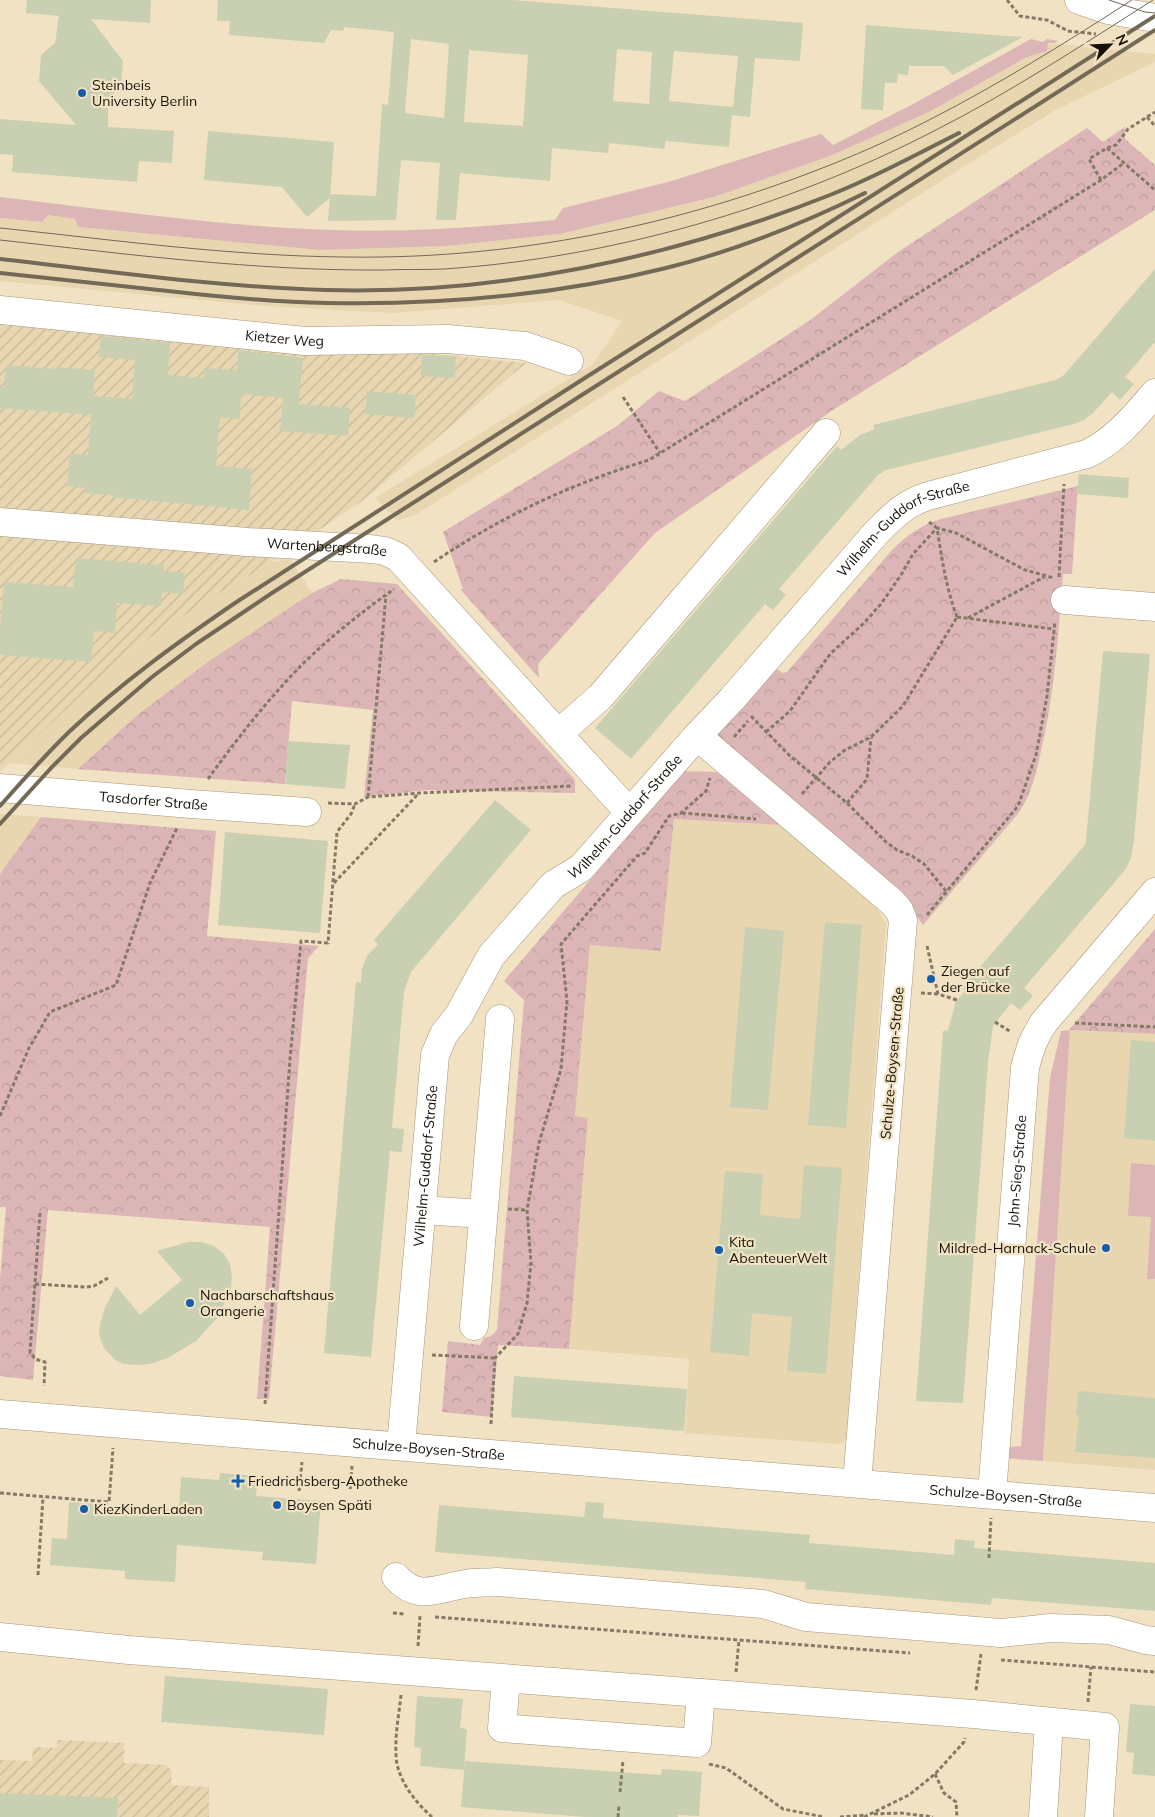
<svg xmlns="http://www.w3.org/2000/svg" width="1155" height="1817" font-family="Mulish,sans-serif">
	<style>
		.built { fill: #e8d6b1 }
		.industrial { fill: url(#industrial-furrows) }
		.grass { fill: #dcb6b6 }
		.park { fill: url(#park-crowns) }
		.building { fill: #c8d0b1; fill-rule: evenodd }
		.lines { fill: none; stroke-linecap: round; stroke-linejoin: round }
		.minor-casing { stroke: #a49679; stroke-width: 29 }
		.major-casing { stroke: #a49679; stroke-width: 29 }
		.path { stroke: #847a65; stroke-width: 3; stroke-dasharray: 4 2.5; stroke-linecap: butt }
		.minor { stroke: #fff; stroke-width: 28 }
		.major { stroke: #fff; stroke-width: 28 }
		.tram { stroke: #726956; stroke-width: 1 }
		.rail { stroke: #726956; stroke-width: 4 }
		.poi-dot { fill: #135dad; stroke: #f1e2c3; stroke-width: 2 }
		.labels { text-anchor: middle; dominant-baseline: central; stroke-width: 4.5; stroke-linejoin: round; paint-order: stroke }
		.poi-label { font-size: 14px; fill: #171207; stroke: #f1e2c3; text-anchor: start }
		.street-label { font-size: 14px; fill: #171207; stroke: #f1e2c3 }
	</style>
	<defs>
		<pattern id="industrial-furrows" width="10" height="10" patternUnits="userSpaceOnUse" patternTransform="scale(1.25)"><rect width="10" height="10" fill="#e8d6b1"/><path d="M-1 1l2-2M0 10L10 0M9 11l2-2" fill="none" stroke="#c6b797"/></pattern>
		<pattern id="park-crowns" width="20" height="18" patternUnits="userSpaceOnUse" patternTransform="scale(1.25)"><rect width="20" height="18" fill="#dcb6b6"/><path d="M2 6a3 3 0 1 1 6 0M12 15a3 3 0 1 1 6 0" fill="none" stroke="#bc9b9b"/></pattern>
	</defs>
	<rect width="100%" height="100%" fill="#f1e2c3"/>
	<path class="built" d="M1048,43L1155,54V62L1056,110L976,159L417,514L398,521L375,498L593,364L622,321L559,300L394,313L264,306L0,281V218L41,222L48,215L75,219L78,227L320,250L447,246L560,234L714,197L830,156L929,112L1025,58L1047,51Z
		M289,558L312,593L209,661L136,716L78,769L10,763L126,653L216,595L270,563Z
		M0,814L41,817L0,874Z
		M674,819L781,825L877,908L886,924L846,1440L839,1444L685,1433L689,1359L569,1349L588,1118L575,1116L590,945L661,950Z
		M1070,1030L1155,1034V1470L1043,1461Z"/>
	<path class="industrial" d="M0,311L526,363L362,501L270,563L216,595L126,653L0,772Z
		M58,1740L124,1743V1763L166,1765L172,1771L171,1785L209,1787V1817H0V1760L32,1761L33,1747L57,1748Z"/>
	<path class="grass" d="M1031,39L1043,42L1047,39L1058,41L1055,43H1048L1047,51L1025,58L929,112L830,156L714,197L560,234L447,246L320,250L78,227L75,219L48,215L42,222L0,218V197C110,210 220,226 331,230C406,233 480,227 555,220L563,208L668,182L821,134L833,145L915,103Z
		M1070,1030L1043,1461L1004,1458L1009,1447L1021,1446L1050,1078L1061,1031Z
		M1131,1163L1155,1165V1279H1147L1151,1217L1128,1216Z"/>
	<path class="park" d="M1125,127V139L1155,165V210L833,410L655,533L538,664L539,678L460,589H463L443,532L617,426L659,391L685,401L809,321L898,252L1087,128L1103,142Z
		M1078,486L1072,574H1063C1058,633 1055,693 1041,751C1036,774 1031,796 1017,815L923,925L915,914L714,741V736L775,668L783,673L787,672L893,549C908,534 922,525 941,519Z
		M341,579L397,584L575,780V793L427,790L364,797L373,710L292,701L285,784L78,769L136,716L209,661L312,593Z
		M683,771L717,772L781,825L674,819L661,951L590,945L575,1116L588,1118L569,1349L498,1345L492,1417L442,1412L448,1341L480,1345L484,1338L491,1336L497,1330L524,1000L504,981Z
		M41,817L216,831L207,936L319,946L308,958L269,1399H257L270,1227L48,1210L33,1380L0,1376V1280L6,1207H0V874Z
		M1155,929V1034L1069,1030Z"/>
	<path class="building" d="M27,0H151L150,23L91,19L123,61L121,86L108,99V127L174,131L172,163L139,161L137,182L12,172L13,155L0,154V119L76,125L39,81L41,55L55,43L59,16L26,13Z
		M218,0H512L803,23L800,61L755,58L750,117L732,115L729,147L666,141L664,149L609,143L608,153L552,148L550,181L460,173L456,220H436L440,163L401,160L396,220L328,221L330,194L376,196L382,104L388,105L394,32L344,27L343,31L331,30L324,43L229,35L230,21H217ZM411,39L449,44L444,118L405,113ZM617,49L652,52L649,104L613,101ZM469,50L528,55L523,126L464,122ZM674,51L738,56L733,107L669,101Z
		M866,25L916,29L1023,37L953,75L944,66H909L908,75L898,74L897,83H885L883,110L861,109Z
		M208,131L334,142L330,198L307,217L282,187L204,180Z
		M1155,269V342L1125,377L1134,384L1120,400L1112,392L1093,413L1084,420L1074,424L886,470L878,475L779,589L786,595L773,610L765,604L631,759L595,728L837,446L841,450L860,435L875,429L873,425L1055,380L1061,377L1065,374Z
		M101,336L170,343L168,375L203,378L204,368L237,370L238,350L303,358L299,404L350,408L348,436L280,431L283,398L241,394L240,419L220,417L216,466L252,469L249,510L112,497L113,495L85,493V488L67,486L70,453L88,455L91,415L0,408V387H4L6,365L57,369V367L95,370L93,396L132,399L135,360L99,357Z
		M422,355L456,356L455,378L421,376Z
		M367,391L416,395L414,418L365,414Z
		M1079,474L1129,478L1128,498L1077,494Z
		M76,558L164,565V571L185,573L183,594L162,592L161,606L117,603L115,633L94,631L91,662L0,655V629L4,582L73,587Z
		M1103,651L1150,654L1134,840L1131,858L1125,870L1024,988L1033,996L1020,1010L1011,1003L993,1026L988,1062L963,1403L916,1401L943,1031L948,1030L956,1001L965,991L962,988L1084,846L1086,841Z
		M288,741L350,745L345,789L285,784Z
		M495,800L531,830L411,972L404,991L392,1128L404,1129L402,1152L390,1151L371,1357L324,1353L356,982L361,983L362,968L367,956L378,944L374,940Z
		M225,832L328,841L320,933L218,925Z
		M825,922L862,925L846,1128L808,1125Z
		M745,927L784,931L768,1110L730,1107Z
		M1131,1040L1155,1042V1141L1124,1138Z
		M804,1165L842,1168L826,1374L787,1371L792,1317L752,1313L749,1356L710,1352L725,1171L763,1174L760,1215L800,1219Z
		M188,1242H201L214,1246L224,1254L230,1264L232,1277L231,1289L218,1317L196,1341L168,1358L150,1364L137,1365L124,1364L115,1360L104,1348L100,1338L99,1330L104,1310L116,1286L140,1315L182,1280L157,1251Z
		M514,1376L687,1389L684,1431L511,1417Z
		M1078,1391L1155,1398V1458L1075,1452L1079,1415H1076Z
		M220,1473L258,1476L256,1496L321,1501L316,1564L262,1560L263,1552L177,1545L175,1582L125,1579V1571L50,1565L52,1538L67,1539L69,1502L179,1510L181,1477L219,1480Z
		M586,1502L604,1503L603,1518L810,1535L809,1543L954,1555L955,1539L975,1541L974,1548L1155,1563V1611L992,1598L991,1605L805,1589L806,1582L435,1552L439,1505L584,1517Z
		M165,1676L328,1689L324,1735L161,1722Z
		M417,1696L463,1699L460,1728L467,1729L464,1770L420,1766L421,1748L414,1747Z
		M1130,1704L1155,1706V1776L1132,1774L1134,1753L1126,1752Z
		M465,1761L661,1775L662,1769L702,1772L699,1816L678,1815V1817H585L461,1807Z
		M0,1793L118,1798L117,1817H0Z"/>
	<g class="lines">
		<g class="minor-casing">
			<g id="minor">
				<path id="s1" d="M0,310L305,341L447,339L525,346L569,361"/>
				<path id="s2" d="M0,522L247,542L371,549L385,551L398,557L629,812"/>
				<path d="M1065,600L1155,607"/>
				<path d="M558,734L601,696L826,433"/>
				<path d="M697,736L892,902L899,910L903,920L857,1483"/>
				<path id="s3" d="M0,788L191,804L307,812"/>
				<path d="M422,1210L483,1214"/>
				<path d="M474,1326L500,1019"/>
				<path id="s4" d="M0,1414L1155,1508"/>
				<path id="s5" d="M401,1446L435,1055L444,1034L459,1015L491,956L553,885L581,868L697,736L732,699L876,533C894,515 904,504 928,496L1087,454C1116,440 1134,417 1155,393"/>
				<path id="s6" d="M992,1494L1025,1068C1029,1050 1034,1036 1045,1021L1155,892"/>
				<path d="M396,1577C418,1602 438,1588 465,1584C476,1582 487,1583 497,1582L763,1604L806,1617L1001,1633L1051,1628L1109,1630L1146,1640L1155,1641"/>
				<path d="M0,1637L129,1650L701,1693L697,1743L502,1728L506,1679"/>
				<path d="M701,1693L973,1714L1105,1727L1099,1817"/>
				<path d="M1043,1817L1049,1722"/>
			</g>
		</g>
		<g class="major-casing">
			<path id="major" d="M1079,0L1108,10L1155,18"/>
		</g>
		<path class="path" d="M1007,0L1020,16L1047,20L1068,31L1096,34
			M1147,117L1155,126
			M1107,148L1155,190
			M1101,180L1089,159L1107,148L1116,145L1128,129L1155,112
			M623,397L660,453
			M929,522L937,528C942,559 946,588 957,617
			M434,562C502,516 571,484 649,460L1101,180L1124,163
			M1059,577L1064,484
			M957,617L1054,629
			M968,618L1044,577
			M751,716L789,755L847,803L886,842L897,850L912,856L924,864L946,891
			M766,732L790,711L830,654L864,623L881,604L901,575L913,554L937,528L956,533L1025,570L1054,578
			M734,737L748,721
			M208,779C234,743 261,708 292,675C321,644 359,614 394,589
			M802,794L830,762L845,750L871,737L903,706L957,617
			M368,797L386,595
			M328,803L355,804L368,797L420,793L572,786
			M847,803L867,779L871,738
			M682,813L756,819
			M334,883L419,793
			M927,915L1018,806L1036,755L1047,696L1055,621
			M927,946L938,994L957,1000
			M921,993L938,994
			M995,1022L1011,1032
			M1075,1023L1155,1027
			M0,1116L29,1048L50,1012L116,985L150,883L177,828
			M508,1209L527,1210
			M40,1213L30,1352L35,1359L45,1362L44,1386
			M35,1284L86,1287L94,1286L108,1278
			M432,1355L495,1358
			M265,1404L290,1059L301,941L328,943L337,832L351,814L355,804
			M491,1424L495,1358L518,1334L527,1303L531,1263L527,1210L539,1143L561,1069L567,1001L561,944L637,856L645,853L669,816L681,813L706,791L710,778
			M350,1489L352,1466
			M299,1491L302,1462
			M0,1493L109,1502L113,1448
			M989,1558L991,1518
			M38,1575L43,1497
			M393,1613L404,1614
			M435,1617L910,1653
			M418,1646L420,1616
			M1001,1660L1155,1672
			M736,1672L739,1640
			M976,1690L981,1654
			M401,1695C399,1714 395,1734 396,1754C396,1778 415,1802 432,1817
			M1088,1702L1091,1667
			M709,1764L726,1768L783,1809L824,1817
			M935,1774L944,1793L956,1802L957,1817
			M620,1792L623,1760
			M874,1814L901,1813L933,1817
			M618,1817L619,1805
			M840,1817L867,1815
			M864,1817L909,1795L935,1774L964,1742L965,1738"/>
		<use href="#minor" class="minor"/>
		<use href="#major" class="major"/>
		<path class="tram" d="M1109,0L1145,12L1155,13
			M0,228C115,240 230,256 345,257C526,260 707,220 873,147C964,106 1048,54 1132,0
			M0,240C127,254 254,271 383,270C403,269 423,270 444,269C610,258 785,208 934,131C1009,93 1081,46 1153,0"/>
		<path class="rail" d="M0,259C108,271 217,287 326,290C497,295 671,258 830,195C874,178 917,154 959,133
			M0,273C56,279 112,285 168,291C221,297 274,302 327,303C439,305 558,295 666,268C735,251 802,224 865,193
			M0,806C23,780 45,755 70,731C121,683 178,642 235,603L577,383L1155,16
			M0,824L51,768L81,738L152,677L196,644L272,593L585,393L1155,30"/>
	</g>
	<g class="poi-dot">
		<circle cx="82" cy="93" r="5"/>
		<circle cx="931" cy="979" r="5"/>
		<circle cx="1106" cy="1248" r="5"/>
		<circle cx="719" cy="1250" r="5"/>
		<circle cx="190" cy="1303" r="5"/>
		<path d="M235.5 1473.5h5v5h5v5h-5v5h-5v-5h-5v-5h5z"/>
		<circle cx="277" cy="1505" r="5"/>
		<circle cx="84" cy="1509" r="5"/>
	</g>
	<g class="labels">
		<g class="poi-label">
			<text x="92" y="85">Steinbeis<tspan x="92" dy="16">University Berlin</tspan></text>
			<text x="941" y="971">Ziegen auf<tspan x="941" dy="16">der Brücke</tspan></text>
			<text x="729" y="1242">Kita<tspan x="729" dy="16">AbenteuerWelt</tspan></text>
			<text x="1096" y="1248" text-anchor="end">Mildred-Harnack-Schule</text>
			<text x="200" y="1295">Nachbarschaftshaus<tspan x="200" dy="16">Orangerie</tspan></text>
			<text x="248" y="1481">Friedrichsberg-Apotheke</text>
			<text x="287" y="1505">Boysen Späti</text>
			<text x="94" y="1509">KiezKinderLaden</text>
		</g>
		<g class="street-label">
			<text stroke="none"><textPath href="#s1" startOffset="286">Kietzer Weg</textPath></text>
			<text stroke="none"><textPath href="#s5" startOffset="1106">Wilhelm-Guddorf-Straße</textPath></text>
			<text stroke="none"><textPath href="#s2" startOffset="328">Wartenbergstraße</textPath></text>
			<text stroke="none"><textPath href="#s3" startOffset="154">Tasdorfer Straße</textPath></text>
			<text stroke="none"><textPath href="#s5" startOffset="701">Wilhelm-Guddorf-Straße</textPath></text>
			<text transform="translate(892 1063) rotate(-85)">Schulze-Boysen-Straße</text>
			<text stroke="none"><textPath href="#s5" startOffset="281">Wilhelm-Guddorf-Straße</textPath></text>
			<text stroke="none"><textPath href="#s6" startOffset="324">John-Sieg-Straße</textPath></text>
			<text stroke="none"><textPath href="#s4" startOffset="430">Schulze-Boysen-Straße</textPath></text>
			<text stroke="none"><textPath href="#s4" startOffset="1009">Schulze-Boysen-Straße</textPath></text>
		</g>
	</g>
	<g transform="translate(1110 45) rotate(66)" stroke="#f1e2c3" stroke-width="4" paint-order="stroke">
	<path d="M0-4L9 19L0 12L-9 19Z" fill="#171207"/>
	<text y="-8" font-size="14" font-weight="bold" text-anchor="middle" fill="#171207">N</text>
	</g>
</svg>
